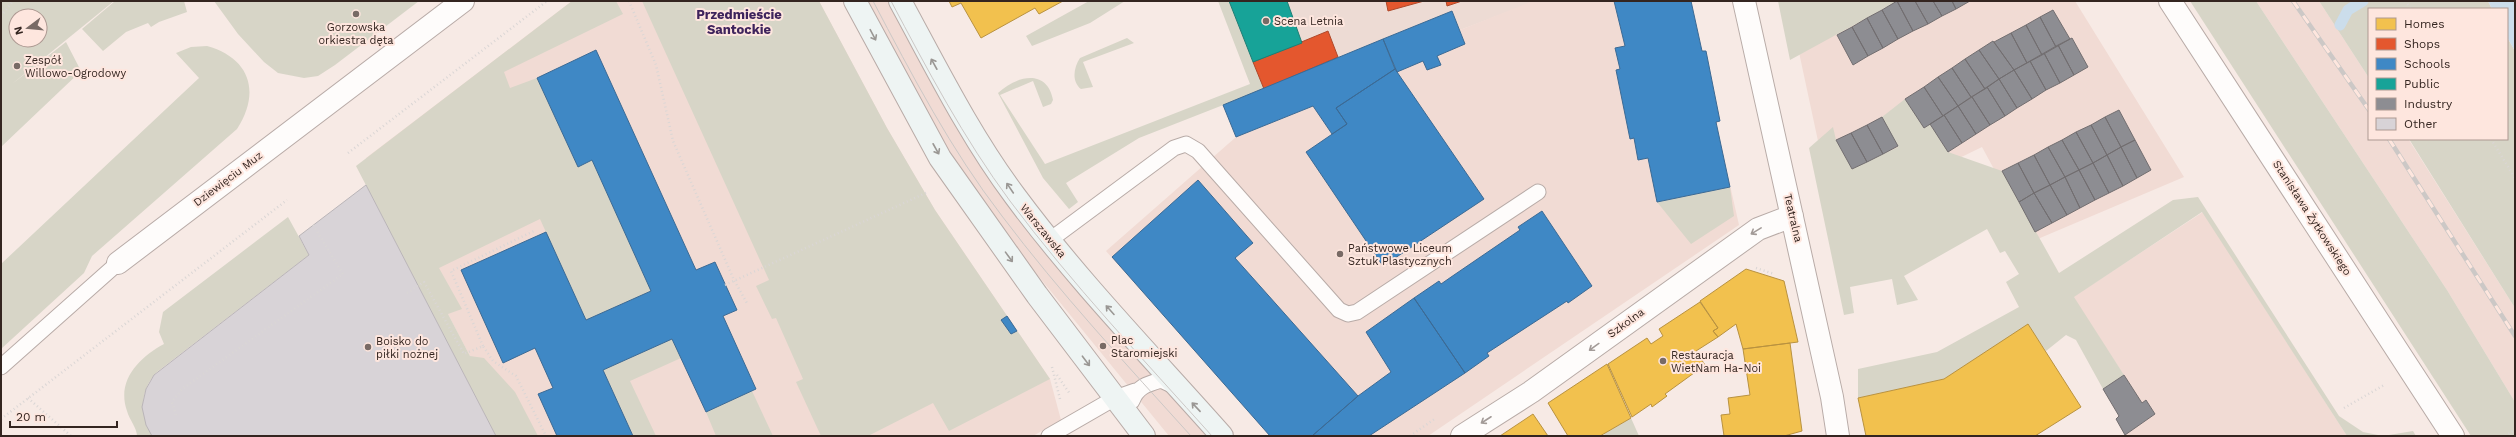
<svg xmlns="http://www.w3.org/2000/svg" width="2516" height="437" font-family="'Work Sans',sans-serif">
	<style>
		.commercial { fill: #eddbd4 }
		.built { fill: #f1dbd4 }
		.green { fill: #d7d5c7; fill-rule: evenodd }
		.water { fill: #cbddeb }
		.homes { fill: #f2c14e; stroke: #b99240 }
		.shops { fill: #e4572e; stroke: #af482a }
		.schools { fill: #3f88c5; stroke: #3c6a94 }
		.public { fill: #17a398; stroke: #207d74 }
		.industry { fill: #8d8d92; stroke: #726e70 }
		.lines { fill: none; stroke-linecap: round; stroke-linejoin: round }
		.stream { stroke: #cbddeb; stroke-width: 11 }
		.building { fill: #d8d3d7; stroke: #bab5b8 }
		.service-casing { stroke: #b8aba7; stroke-width: 17 }
		.minor-casing { stroke: #b8aba7; stroke-width: 24 }
		.tertiary-casing { stroke: #b8aba7; stroke-width: 24 }
		.secondary-casing { stroke: #b8aba7; stroke-width: 24 }
		.path { stroke: #dad6d5; stroke-width: 2.5; stroke-dasharray: 1 3; stroke-linecap: butt }
		.service { stroke: #fefcfb; stroke-width: 15 }
		.minor { stroke: #fefcfb; stroke-width: 22 }
		.tertiary { stroke: #fefcfb; stroke-width: 22 }
		.secondary { stroke: #eef4f3; stroke-width: 22 }
		.tram { stroke: #ccc8c6; stroke-width: 1 }
		.rail-casing { stroke: #ccc8c6; stroke-width: 4.5 }
		.rail { stroke: #fee6de; stroke-width: 3; stroke-dasharray: 9; stroke-linecap: butt }
		.oneway { stroke: #9a9794 }
		.oneway2 { stroke: #a39b98 }
		.poi-dot { fill: #786a65; stroke: #fee6de; stroke-width: 1.5 }
		.labels { text-anchor: middle; dominant-baseline: central; stroke-width: 4; stroke-linejoin: round; paint-order: stroke }
		.poi-label { font-size: 11px; fill: #342520; stroke: #fee6de; text-anchor: start }
		.street-label { font-size: 11px; fill: #342520; stroke: #fee6de }
		.quarter-label { font-size: 13px; font-weight: bold; fill: #3e235c; stroke: #fee6de }
	</style>
	<rect width="100%" height="100%" fill="#f7eae5"/>
	<path class="commercial" d="M1229,1H1536L1460,30L1452,11L1338,57L1328,31L1302,43Z"/>
	<path class="built" d="M572,1H819L887,128L935,210L1050,379L1061,420L1033,436H512L366,158Z
		M865,1H898L961,115L1220,436H1169L1022,256L986,206L936,131Z
		M1533,1H1691L1701,51H1706L1720,121L1716,123L1739,225L1428,436H1270L1106,251L1236,137L1313,106L1332,134L1347,124L1336,108L1395,69L1397,71L1423,61L1427,70L1441,65L1437,56L1465,44L1460,30Z
		M1788,1H2075L2184,177L2033,241L1982,147L1863,205L1833,211Z
		M2256,1H2319L2369,78V139L2409,140L2515,308V402L2447,290Z
		M2203,212L2347,436H2123L2155,414L2146,401L2142,403L2073,297Z"/>
	<path class="green" d="M1,1H114L12,84L66,42L81,71L1,147ZM16,16H40V40H16Z
		M115,1H184L187,12L159,22L151,27L148,23L126,32L103,51L82,29Z
		M214,1H419L335,65L318,76L304,78L278,73L264,62L238,34Z
		M572,1H616L623,14L504,72L510,88L537,78L578,167L592,160L651,291L586,320L540,219L439,268L462,309L448,314L470,356L484,358L515,392L538,436H496L356,166Z
		M642,1H819L887,128L935,210L1050,379L949,431L933,403L868,436H821L796,382L803,379L776,318L772,319L756,286L769,280Z
		M1089,1H1125L1090,23L1032,46L1026,36Z
		M1218,1H1229L1264,89L1139,138L1066,183L1078,202L1069,209L1043,178L998,93C1016,76 1047,68 1053,100L1051,104L1043,107L1033,81L1000,95L1045,164L1250,84Z
		M1778,1H1898L1790,60Z
		M2190,1H2256L2447,290L2515,402V436H2471Z
		M2319,1H2488L2492,9H2369V78Z
		M2507,37L2515,51V308L2409,139H2507Z
		M1127,38L1134,43L1083,62L1093,87L1081,89C1071,81 1074,67 1080,58Z
		M207,46C250,58 261,92 237,129L92,256L84,273L1,349V264L199,78L176,53L191,47Z
		M1905,99L1924,128L1930,124L1948,152L2002,171L2059,273L2173,200L2198,197L2339,416L2363,432L2383,436L2413,431L2416,436H2347L2202,212L2074,297L2124,375L2103,389L2076,340L2066,335L2046,351L2028,325L1944,379L1858,398V369L1937,352L2019,307L2006,282L2019,274L2005,251L2000,253L1987,229L1904,276L1918,300L1897,305L1892,279L1850,287L1854,313L1844,315L1809,148L1833,127L1836,140L1852,169L1898,147L1882,117Z
		M1730,187L1734,216L1691,244L1657,202Z
		M288,217L309,255L157,372C139,391 140,414 152,436H137C137,428 129,419 127,411C116,380 140,357 164,344L159,332L163,312Z
		M672,339L681,358L630,381L656,436H633L603,370Z
		M752,391L773,436H716L706,412Z
		M1631,418L1639,436H1605L1604,434Z"/>
	<path class="water" d="M2488,1H2515V51L2507,37V9H2492Z"/>
	<path class="homes" d="M949,1H1063L1039,14L1035,8L981,38L961,3L952,7Z
		M1746,269L1784,281L1798,342L1743,349L1736,324L1718,337L1713,331L1718,328L1700,301Z
		M1700,302L1718,328L1713,331L1718,337L1696,351L1705,365L1665,394L1667,396L1652,407L1651,404L1632,417L1608,364L1647,338L1651,344L1663,336L1659,329Z
		M2028,324L2081,407L2035,436H1866L1858,398L1944,379Z
		M1790,343L1802,431L1784,436H1724L1721,415L1730,414L1728,398L1750,395L1743,349Z
		M1607,364L1631,418L1600,436H1568L1548,403Z
		M1533,414L1548,436H1500Z"/>
	<path class="shops" d="M1386,1H1424L1388,11Z
		M1446,1H1462L1447,6Z
		M1328,31L1338,57L1264,89L1253,62Z"/>
	<path class="schools" d="M1614,1H1691L1702,51H1706L1720,121L1716,122L1730,187L1657,202L1648,158L1638,160L1634,138L1630,139L1616,70L1620,69L1615,48L1625,46Z
		M1452,11L1465,44L1437,56L1441,65L1427,70L1423,61L1397,72L1383,39Z
		M1383,39L1395,69L1336,108L1347,124L1332,134L1313,106L1236,137L1223,105Z
		M596,50L696,270L715,262L737,310L723,316L756,389L706,412L672,339L603,370L633,436H557L538,394L553,388L535,348L503,363L461,270L546,232L586,320L651,291L592,160L578,167L537,78Z
		M1395,69L1484,199L1383,266L1306,152L1347,124L1336,108Z
		M1198,180L1253,243L1235,258L1358,396L1312,436H1270L1112,257Z
		M1542,211L1592,286L1568,303L1567,301L1487,353L1489,356L1465,373L1414,298L1439,281L1441,284L1454,275L1520,230L1518,227Z
		M1414,298L1465,373L1369,436H1312L1358,396L1391,372L1366,332Z
		M1007,316L1017,331L1011,334L1001,320Z"/>
	<path class="public" d="M1229,1H1287L1302,43L1253,62Z"/>
	<path class="industry" d="M1897,1H1915L1928,24L1913,31Z
		M1897,1L1913,31L1898,39L1882,10Z
		M1915,1H1933L1942,16L1928,24Z
		M1933,1H1952L1956,9L1942,16Z
		M1952,1H1970L1956,9Z
		M1882,10L1898,39L1883,48L1867,18Z
		M2053,10L2070,39L2056,47L2040,17Z
		M2040,17L2056,47L2042,55L2026,25Z
		M1867,18L1883,48L1868,56L1852,27Z
		M2026,25L2042,55L2027,63L2011,33Z
		M1852,27L1868,56L1853,65L1837,35Z
		M2011,33L2027,63L2014,70L1994,42Z
		M2072,38L2088,67L2074,75L2058,45Z
		M1993,41L2014,70L1999,79L1979,50Z
		M2058,45L2074,75L2060,83L2044,53Z
		M1979,50L1999,79L1985,89L1965,59Z
		M2044,53L2060,83L2046,90L2030,61Z
		M1965,59L1985,89L1971,97L1952,68Z
		M2030,61L2046,90L2032,99L2014,70Z
		M1952,68L1971,97L1958,106L1938,77Z
		M2014,70L2032,99L2017,108L1999,79Z
		M1938,77L1958,106L1943,116L1924,87Z
		M1999,79L2017,108L2005,116L1987,87Z
		M1924,87L1943,116L1924,128L1905,99Z
		M1987,87L2005,116L1990,125L1972,97Z
		M1972,97L1990,125L1976,134L1958,106Z
		M1958,106L1976,134L1962,143L1944,115Z
		M2119,110L2135,140L2121,147L2105,117Z
		M1944,115L1962,143L1948,152L1930,124Z
		M1882,117L1898,146L1883,154L1867,125Z
		M2105,117L2121,147L2107,155L2091,125Z
		M1867,125L1883,154L1867,162L1851,133Z
		M2091,125L2107,155L2093,163L2076,132Z
		M2076,132L2093,163L2079,170L2062,140Z
		M1851,133L1867,162L1852,169L1836,140Z
		M2062,140L2079,170L2065,177L2048,147Z
		M2135,140L2151,170L2137,178L2121,147Z
		M2048,147L2065,177L2050,185L2034,155Z
		M2121,147L2137,178L2123,186L2107,155Z
		M2034,155L2050,185L2034,193L2018,163Z
		M2107,155L2123,186L2109,193L2093,163Z
		M2018,163L2034,193L2019,202L2002,171Z
		M2093,163L2109,193L2095,200L2079,170Z
		M2079,170L2095,200L2080,208L2065,177Z
		M2065,177L2080,208L2067,215L2050,185Z
		M2050,185L2067,215L2052,223L2034,193Z
		M2034,193L2052,223L2035,232L2019,202Z
		M2124,375L2142,403L2146,400L2155,414L2125,435L2116,419L2119,416L2103,389Z"/>
	<g class="lines">
		<path class="stream" d="M2340,25L2348,10L2363,1"/>
	</g>
	<path class="building" d="M366,185L496,436H152L146,425L142,407L146,389L154,375L309,255L299,236Z"/>
	<g class="lines">
		<g class="service-casing">
			<path id="service" d="M1050,240L1174,148L1186,144L1198,151L1339,310L1348,314L1357,312L1538,192
				M1,367L118,263
				M1132,401C1137,387 1147,384 1161,380L1176,387
				M1049,436L1115,398L1135,391"/>
		</g>
		<g class="minor-casing">
			<path id="minor" d="M1744,1L1832,397L1838,436
				M118,263L463,1
				M1462,436L1531,392L1758,229L1792,216"/>
		</g>
		<g class="tertiary-casing">
			<path id="tertiary" d="M2170,1L2453,436"/>
		</g>
		<g class="secondary-casing">
			<path id="secondary" d="M855,1L940,158L1037,295L1144,436
				M900,1C936,67 970,136 1015,196C1078,281 1152,357 1222,436"/>
		</g>
		<path class="path" d="M629,1L656,65L673,141L734,280L748,305
			M2405,1L2411,9
			M1,16L13,1
			M2491,139L2515,178
			M348,153L547,1
			M1756,268L1774,274
			M725,285L928,192
			M407,293L424,282L464,354L483,346L493,361L516,376L546,436
			M483,346L451,271L536,230
			M1052,367L1060,399
			M1057,375L1070,394
			M28,398L71,436
			M2344,408L2384,385
			M176,415L172,402L182,389L343,274L313,225
			M1,419L287,200
			M1410,436L1436,418
			M2505,436L2515,430"/>
		<use href="#service" class="service"/>
		<use href="#minor" class="minor"/>
		<use href="#tertiary" class="tertiary"/>
		<use href="#secondary" class="secondary"/>
		<path class="tram" d="M873,1C912,75 951,150 1002,216C1060,293 1126,364 1191,436
			M891,1C927,69 964,139 1010,201C1072,284 1143,359 1212,436"/>
		<g class="rail-casing">
			<path id="rail" d="M2293,1L2369,110
				M2389,139L2515,336"/>
		</g>
		<use href="#rail" class="rail"/>
	</g>
	<defs><path id="oneway-shaft" d="M-6 0H5M1.5-3L5.5 0L1.5 3" fill="none" stroke-width="1.6" stroke-linecap="round" stroke-linejoin="round"/></defs>
	<g class="oneway">
		<use href="#oneway-shaft" transform="translate(873 35) rotate(62)"/>
		<use href="#oneway-shaft" transform="translate(934 64) rotate(-119)"/>
		<use href="#oneway-shaft" transform="translate(936 149) rotate(61)"/>
		<use href="#oneway-shaft" transform="translate(1010 188) rotate(-124)"/>
		<use href="#oneway-shaft" transform="translate(1009 257) rotate(54)"/>
		<use href="#oneway-shaft" transform="translate(1110 310) rotate(-132)"/>
		<use href="#oneway-shaft" transform="translate(1086 361) rotate(53)"/>
		<use href="#oneway-shaft" transform="translate(1196 407) rotate(-133)"/>
	</g>
	<g class="oneway2">
		<use href="#oneway-shaft" transform="translate(1756 231) rotate(149)"/>
		<use href="#oneway-shaft" transform="translate(1594 347) rotate(144)"/>
		<use href="#oneway-shaft" transform="translate(1486 420) rotate(147)"/>
	</g>
	<g class="poi-dot">
		<circle cx="356" cy="14" r="4"/>
		<circle cx="1266" cy="21" r="4"/>
		<circle cx="17" cy="66" r="4"/>
		<circle cx="1340" cy="254" r="4"/>
		<circle cx="1103" cy="346" r="4"/>
		<circle cx="368" cy="347" r="4"/>
		<circle cx="1663" cy="361" r="4"/>
	</g>
	<g class="labels">
		<g class="poi-label">
			<text x="1274" y="21">Scena Letnia</text>
			<text x="356" y="27" text-anchor="middle">Gorzowska<tspan x="356" dy="13">orkiestra dęta</tspan></text>
			<text x="25" y="60">Zespół<tspan x="25" dy="13">Willowo-Ogrodowy</tspan></text>
			<text x="1348" y="248">Państwowe Liceum<tspan x="1348" dy="13">Sztuk Plastycznych</tspan></text>
			<text x="1111" y="340">Plac<tspan x="1111" dy="13">Staromiejski</tspan></text>
			<text x="376" y="341">Boisko do<tspan x="376" dy="13">piłki nożnej</tspan></text>
			<text x="1671" y="355">Restauracja<tspan x="1671" dy="13">WietNam Ha-Noi</tspan></text>
		</g>
		<g class="street-label">
			<text transform="translate(228 179) rotate(-37)">Dziewięciu Muz</text>
			<text transform="translate(1793 218) rotate(77)">Teatralna</text>
			<text transform="translate(2312 218) rotate(57)">Stanisława Żytkowskiego</text>
			<text transform="translate(1043 231) rotate(51)">Warszawska</text>
			<text transform="translate(1626 323) rotate(-36)">Szkolna</text>
		</g>
		<g class="quarter-label">
			<text x="739" y="14">Przedmieście<tspan x="739" dy="15">Santockie</tspan></text>
		</g>
	</g>
	<rect width="2516" height="437" fill="none" stroke="#342520" stroke-width="4"/>
	<rect x="2368" y="8" width="140" height="132" fill="#fee6de" stroke="#ad9992"/>
	<rect x="2376" y="18" width="20" height="12" fill="#f2c14e" stroke="#ad9992"/>
	<text x="2404" y="28" font-size="12" fill="#342520">Homes</text>
	<rect x="2376" y="38" width="20" height="12" fill="#e4572e" stroke="#ad9992"/>
	<text x="2404" y="48" font-size="12" fill="#342520">Shops</text>
	<rect x="2376" y="58" width="20" height="12" fill="#3f88c5" stroke="#ad9992"/>
	<text x="2404" y="68" font-size="12" fill="#342520">Schools</text>
	<rect x="2376" y="78" width="20" height="12" fill="#17a398" stroke="#ad9992"/>
	<text x="2404" y="88" font-size="12" fill="#342520">Public</text>
	<rect x="2376" y="98" width="20" height="12" fill="#8d8d92" stroke="#ad9992"/>
	<text x="2404" y="108" font-size="12" fill="#342520">Industry</text>
	<rect x="2376" y="118" width="20" height="12" fill="#d8d3d7" stroke="#ad9992"/>
	<text x="2404" y="128" font-size="12" fill="#342520">Other</text>
	<g transform="translate(28 28) rotate(254)"><circle r="19" fill="#fee6de" stroke="#ad9992"/>
	<path d="M0-3L7 15L0 10L-7 15Z" fill="#786a65"/>
	<text y="-6" font-size="11" font-weight="bold" text-anchor="middle" fill="#342520">N</text>
	</g>
	<path d="M10 421v6h107v-6" fill="none" stroke="#342520" stroke-width="2"/>
	<text x="16" y="421" font-size="12" fill="#342520" stroke="#fee6de" stroke-width="3" paint-order="stroke">20 m</text>
</svg>
